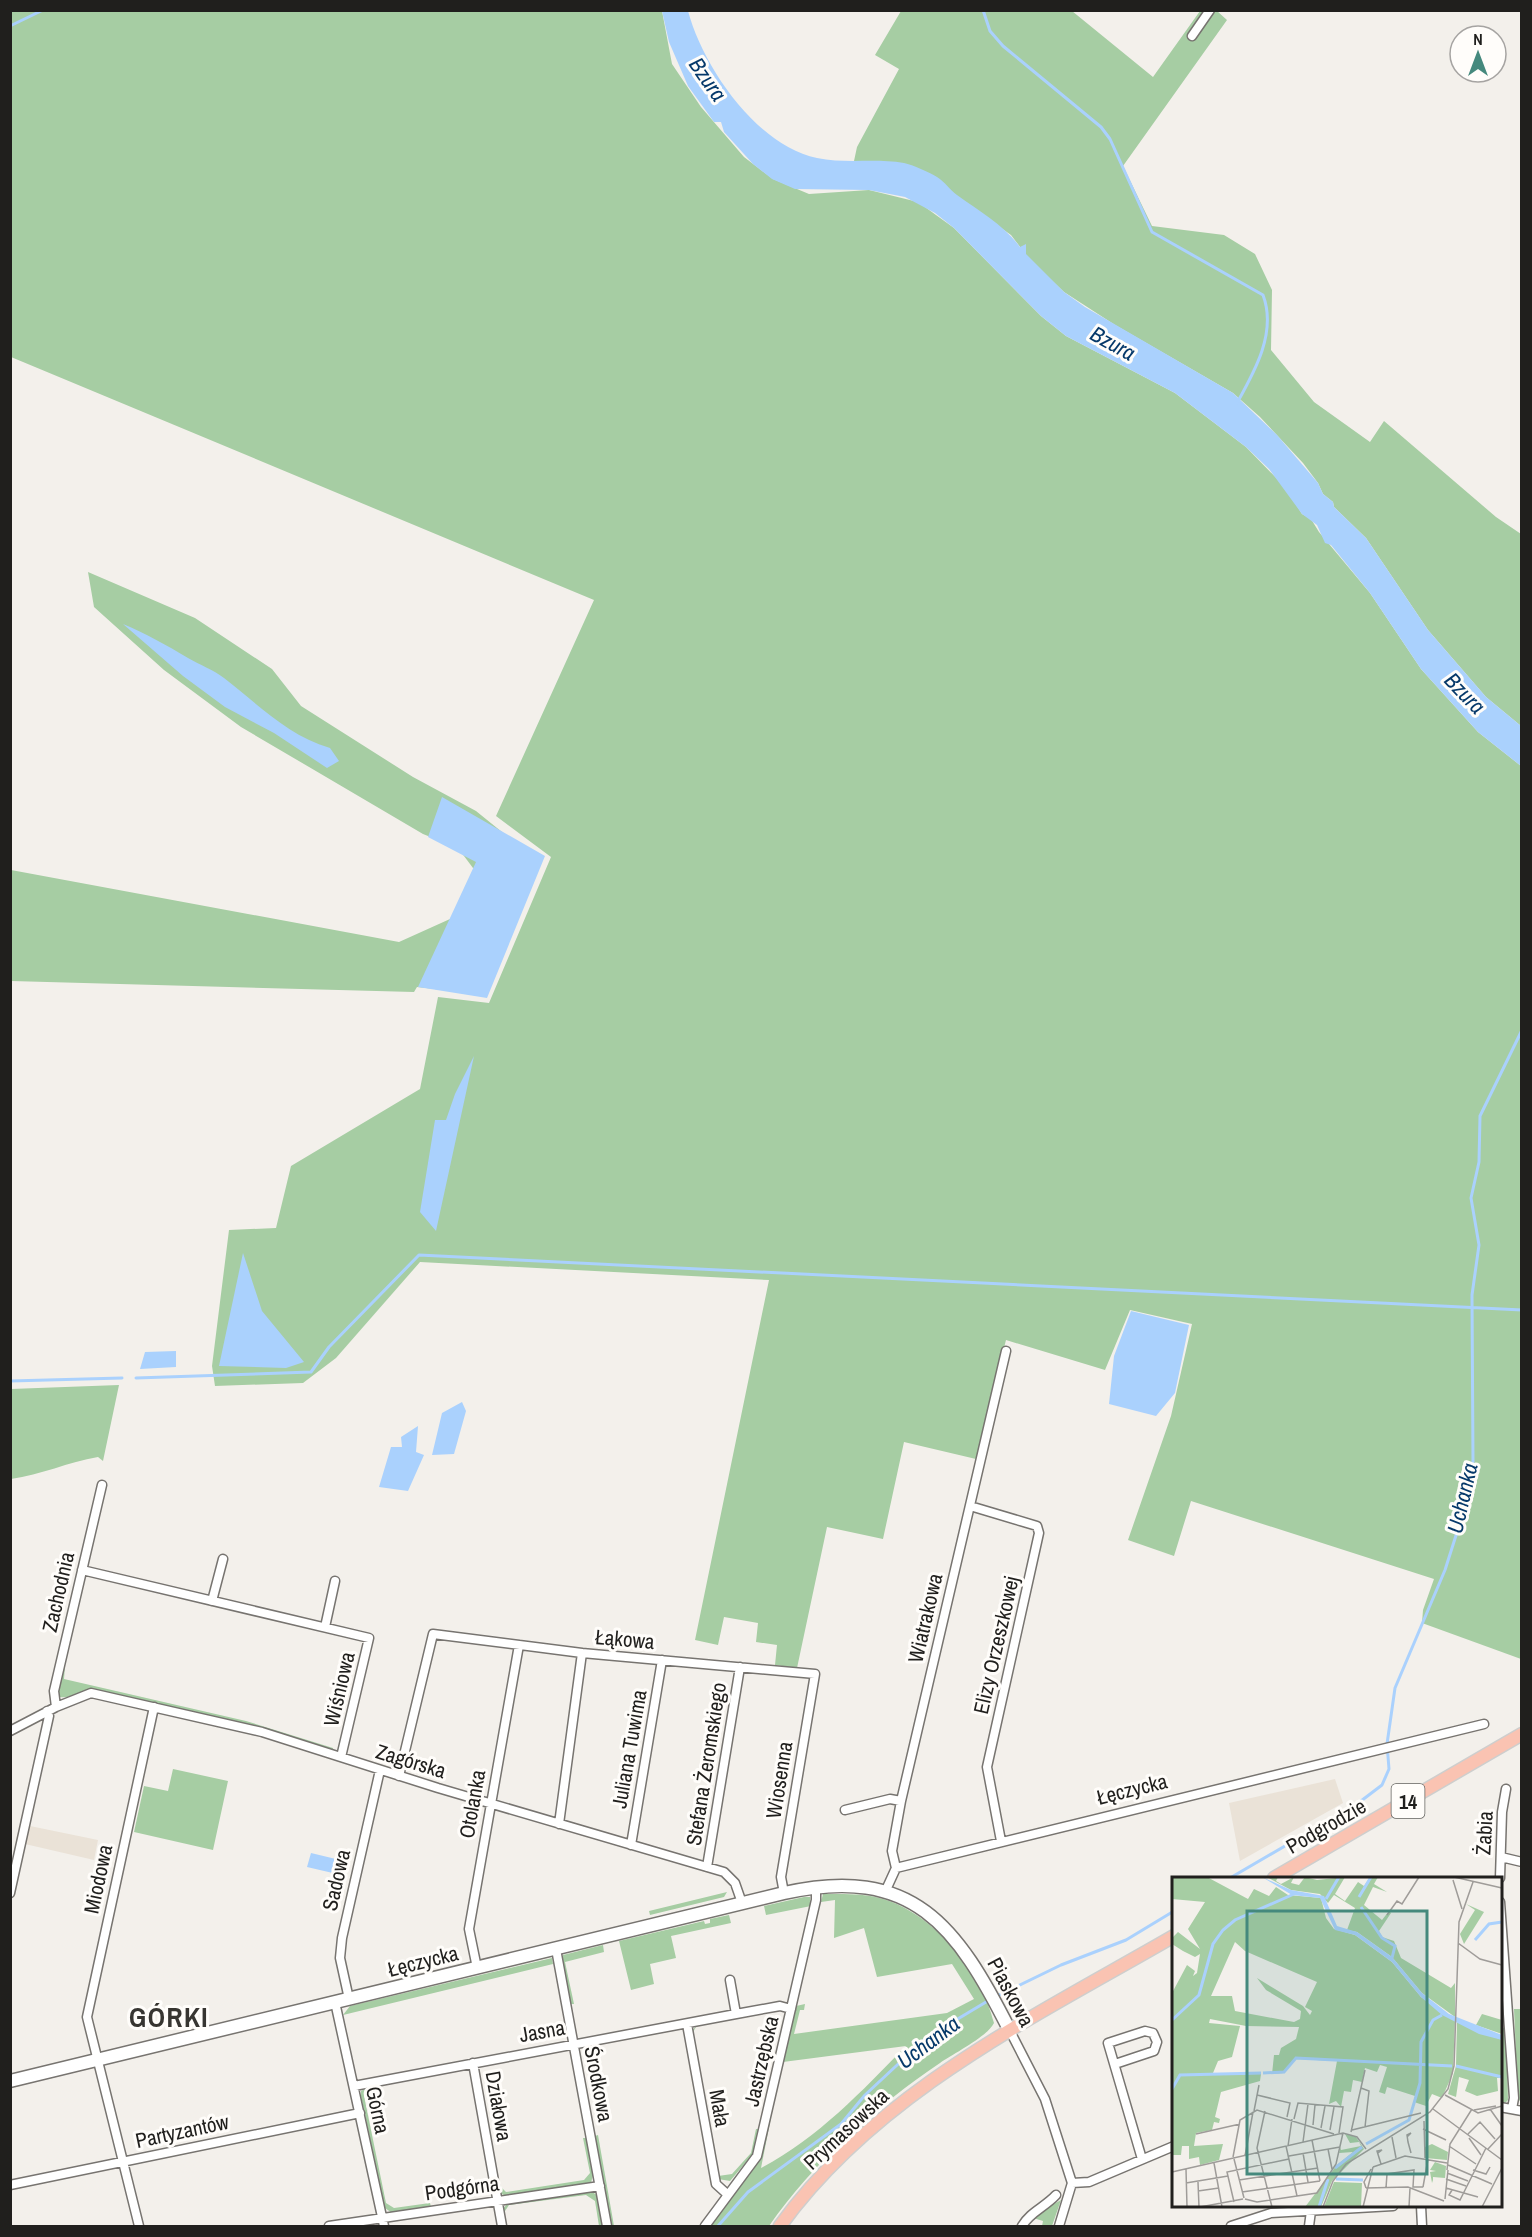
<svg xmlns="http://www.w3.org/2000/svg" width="1532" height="2237" font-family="'Archivo Narrow',sans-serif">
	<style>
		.built { fill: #eae2d7 }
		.green { fill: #a6cda3 }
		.water { fill: #aad1fd }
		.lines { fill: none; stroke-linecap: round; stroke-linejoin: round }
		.stream { stroke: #aad1fd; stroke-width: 3 }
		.minor-casing { stroke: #777470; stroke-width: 11 }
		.secondary-casing { stroke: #777470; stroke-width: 15 }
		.primary-casing { stroke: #cececd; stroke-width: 15 }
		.minor { stroke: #fff; stroke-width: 8 }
		.secondary { stroke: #fff; stroke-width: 12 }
		.primary { stroke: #fac3b2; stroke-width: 12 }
		.labels { text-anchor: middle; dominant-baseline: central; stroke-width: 6; stroke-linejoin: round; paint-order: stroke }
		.shield { fill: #fffdfa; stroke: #63625f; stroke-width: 1.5 }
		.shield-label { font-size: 20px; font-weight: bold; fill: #201f1d }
		.street-label { font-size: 21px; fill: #201f1d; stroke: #fffdfa }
		.water-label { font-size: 22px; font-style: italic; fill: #06396a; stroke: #fffdfa }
		.district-label { font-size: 27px; font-weight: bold; letter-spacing: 1.5px; fill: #373531; stroke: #fffdfa }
		.inset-river { fill: none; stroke: #aad1fd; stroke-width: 3 }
		.inset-road { fill: none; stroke: #9f9c99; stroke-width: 1.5 }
		.view { fill: #45897d; fill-opacity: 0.15; stroke: #45897d; stroke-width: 3 }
		.inset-edge { fill: none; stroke: #201f1d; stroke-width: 3 }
	</style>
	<rect width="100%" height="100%" fill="#f3f0eb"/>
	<path class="built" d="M1335,1779L1343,1803L1240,1861L1229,1803Z
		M30,1826L98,1840L94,1860L25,1844Z"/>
	<path class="green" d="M10,11H662L672,64L701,107L744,157L773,179L809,194L869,190L918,202L954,228L1041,316L1066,336L1175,393L1246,447L1285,487L1302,514L1311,519L1319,532L1370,593L1421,669L1478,732L1521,766V1659L1422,1623L1423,1610L1434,1579L1191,1501L1174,1556L1128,1540L1171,1416L1192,1324L1130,1310L1105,1370L1006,1340L976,1459L904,1442L883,1539L827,1527L797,1668L775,1665L777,1645L756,1642L758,1623L724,1617L718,1645L695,1640L769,1280L420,1262L336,1358L303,1383L215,1386L212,1366L229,1230L276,1228L291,1166L420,1089L438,997L489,1003L551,857L496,816L594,600L11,357Z
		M901,11H1072L1153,77L1200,11H1217L1227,20L1123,166L1152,226L1224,235L1255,254L1272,290L1271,350L1314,402L1370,442L1384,421L1496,517L1521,534V726L1486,697L1428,630L1366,538L1334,507L1333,502L1323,494L1318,483L1303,463L1260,417L1233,393L1115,325L1064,292L1030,260L1011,235L919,170L905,164L854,161L857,147L899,69L875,55Z
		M88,572L195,618L272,669L301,706L413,777L476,811L529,854L479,994L417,987L414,992L11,981V870L399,942L450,919L479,876L458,848L423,834L241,727L164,670L94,607Z
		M119,1385L103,1461L98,1457C68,1462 41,1475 11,1479V1389Z
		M65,1666L64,1679L246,1721L333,1748V1751L259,1727L100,1691C83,1687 74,1699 60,1697L58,1689Z
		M173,1769L228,1781L213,1850L134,1832L144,1786L168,1791Z
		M727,1892L724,1897L650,1915L649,1911Z
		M823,1894C843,1894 863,1893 883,1899C934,1914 982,1972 994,2023C988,2036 953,2054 940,2063C876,2106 813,2163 769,2226H710L760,2158L776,2092L761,2168C818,2138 861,2092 906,2046L783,2062L796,2006L805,2004L804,2010H800L794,2034L947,2013L974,1999L952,1964L877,1977L864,1928L834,1938L835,1900L821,1902Z
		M804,1897H810L811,1906L766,1915L764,1906Z
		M729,1915L731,1923L671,1936L676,1958L650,1964L654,1984L631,1990L619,1941L704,1921L705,1924L710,1923V1919Z
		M603,1945L604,1952L565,1962L574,2004H570L562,1960L563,1955Z
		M552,1958L553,1964L343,2015L350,2006Z
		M1514,2009H1521V2101L1518,2100Z
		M697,2025L692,2034L718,2176L732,2174L751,2153L756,2129H759L753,2154L730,2181L718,2179L691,2032Z
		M1500,2027L1506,2029L1508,2100L1505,2103L1501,2102Z
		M369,2087L364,2096L386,2203L394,2208L430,2203L431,2207L392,2213L385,2208L361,2096V2091Z
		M598,2135L614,2226H611L595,2136Z
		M583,2138H587L593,2175L591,2183L506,2196L500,2193L498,2184L506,2192L584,2180L590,2173Z
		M591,2191L598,2196L603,2226H599L595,2201L586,2195L509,2205L503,2214L502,2210L507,2204Z
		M1061,2200L1052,2226H1042L1043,2221L1030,2217Z"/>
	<path class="water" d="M662,11H688C703,67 757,146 817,158C846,164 875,158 904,163C913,165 929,172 937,177C945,182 950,190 957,195C979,211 1004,225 1020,247L1026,244V254L1064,292L1085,307L1233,393L1277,435L1318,483L1323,494L1333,502L1334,507L1366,538L1428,630L1486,697L1521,726V766L1478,732L1421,669L1370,593L1331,545L1325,543L1317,525L1302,514L1269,469L1246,447L1175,393L1066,336L1041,316L954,228L935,213L905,197L869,190L795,189L772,179L753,164L724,132L721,122H714L688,86L669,42Z
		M123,624C147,634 166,645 188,658C200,665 214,670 224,678C259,705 287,735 330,748L339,761L327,768L274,733L225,707L183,676Z
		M442,797L545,856L487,998L418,987L476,862L428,837Z
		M474,1056L436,1231L420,1212L435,1120H446L455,1094Z
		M243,1253L262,1311L304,1362L286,1368L219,1366Z
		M1131,1311L1189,1325L1175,1393L1156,1416L1109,1404L1114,1356Z
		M176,1351V1367L140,1369L145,1352Z
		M462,1402L466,1411L454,1454L432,1455L442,1413Z
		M418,1426L416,1452L424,1455L408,1491L379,1487L391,1447H402L401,1437Z
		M311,1853L340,1860L337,1874L307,1867Z"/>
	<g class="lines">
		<path class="stream" d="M983,10L990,31L1003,46L1101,127L1110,139L1152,232L1263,295C1277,332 1255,371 1237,403
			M10,26L43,10
			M136,1378L311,1372L329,1347L419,1255L1522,1310
			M10,1381L122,1378
			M1230,1878L1357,1804L1382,1785L1389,1769L1387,1744L1395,1688L1445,1570L1459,1526L1473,1462L1472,1295L1479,1245L1471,1198L1479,1162L1480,1116L1522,1030
			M997,1996L1061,1965L1126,1940L1174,1911
			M718,2226L748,2192L841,2124L865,2095L926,2038L991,1999"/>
		<g class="minor-casing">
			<path id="minor" d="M1192,36L1210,10
				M970,1506L1037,1526L1039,1533L987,1767L1001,1841
				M82,1570L369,1638L341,1757
				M212,1601L223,1559
				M325,1627L335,1581
				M56,1707L54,1691L102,1485
				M10,1731L56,1707L91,1693L262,1732L438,1788L724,1872L735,1883L742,1903
				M399,1776L433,1634L582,1653L815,1674L781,1877L784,1893
				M845,1810L890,1799L901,1801
				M559,1824L582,1653
				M631,1845L662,1660
				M1501,1857L1522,1862
				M707,1867L740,1667
				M896,1868L1484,1724
				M1500,1878L1502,1812L1506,1789
				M885,1892L896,1868L892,1851L901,1801L1006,1351
				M10,1893L49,1716L47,1711
				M1500,1902L1514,2098L1512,2109
				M556,1949L607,2226
				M477,1968L469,1929L519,1645
				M730,1980L736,2014
				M349,1999L340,1958L342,1938L380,1770
				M335,2002L384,2226
				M687,2024L716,2184L727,2194
				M1010,2031L1045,2099L1072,2183L1059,2226
				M473,2063L502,2226
				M1115,2064L1154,2051L1157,2042L1153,2033L1145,2031L1108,2043L1142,2159
				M354,2086L736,2014L780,2006L791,2009
				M1500,2107L1522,2111
				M1072,2183L1089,2182L1174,2146
				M10,2185L360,2113
				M1421,2206L1422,2226
				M139,2226L87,2017L154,1707
				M329,2226L600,2186
				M705,2226L757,2156L816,1900V1887
				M1022,2226C1030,2212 1045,2207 1056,2195
				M1231,2226L1271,2213L1393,2206
				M1309,2226L1311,2211"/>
		</g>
		<g class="secondary-casing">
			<path id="secondary" d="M10,2081L784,1893C913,1864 957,1926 1010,2031"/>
		</g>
		<g class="primary-casing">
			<path id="primary" d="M1274,1878L1522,1734
				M780,2226C877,2092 1034,2017 1174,1936"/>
		</g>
		<use href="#minor" class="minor"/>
		<use href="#secondary" class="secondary"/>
		<use href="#primary" class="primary"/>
	</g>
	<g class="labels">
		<rect class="shield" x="1391.5" y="1784" width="33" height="34" rx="4.5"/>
		<g class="shield-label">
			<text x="1408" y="1801">14</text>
		</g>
		<g class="street-label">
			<text transform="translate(58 1592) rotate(-77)">Zachodnia</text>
			<text transform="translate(925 1618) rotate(-77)">Wiatrakowa</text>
			<text transform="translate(625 1639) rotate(5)">Łąkowa</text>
			<text transform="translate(996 1645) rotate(-77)">Elizy Orzeszkowej</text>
			<text transform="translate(339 1689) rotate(-77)">Wiśniowa</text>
			<text transform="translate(629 1749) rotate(-80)">Juliana Tuwima</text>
			<text transform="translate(411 1761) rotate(17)">Zagórska</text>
			<text transform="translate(706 1764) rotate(-81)">Stefana Żeromskiego</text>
			<text transform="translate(779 1780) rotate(-81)">Wiosenna</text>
			<text transform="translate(1132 1789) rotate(-14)">Łęczycka</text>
			<text transform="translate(472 1804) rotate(-80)">Otolanka</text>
			<text transform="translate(1326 1826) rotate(-30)">Podgrodzie</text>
			<text transform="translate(1484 1833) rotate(-87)">Żabia</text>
			<text transform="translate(98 1879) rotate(-78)">Miodowa</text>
			<text transform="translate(336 1880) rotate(-77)">Sadowa</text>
			<text transform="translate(423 1961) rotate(-14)">Łęczycka</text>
			<text transform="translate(1011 1992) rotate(62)">Piaskowa</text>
			<text transform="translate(542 2031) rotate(-10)">Jasna</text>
			<text transform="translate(761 2061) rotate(-77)">Jastrzębska</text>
			<text transform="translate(599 2084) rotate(79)">Środkowa</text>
			<text transform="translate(499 2106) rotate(80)">Działowa</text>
			<text transform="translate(720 2108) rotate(80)">Mała</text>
			<text transform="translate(378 2110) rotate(78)">Górna</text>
			<text transform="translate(846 2129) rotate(-43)">Prymasowska</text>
			<text transform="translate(182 2131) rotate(-12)">Partyzantów</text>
			<text transform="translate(462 2188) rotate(-8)">Podgórna</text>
		</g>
		<g class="water-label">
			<text transform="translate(708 79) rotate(55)">Bzura</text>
			<text transform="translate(1113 343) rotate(29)">Bzura</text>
			<text transform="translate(1465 693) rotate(46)">Bzura</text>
			<text transform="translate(1462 1498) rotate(-77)">Uchanka</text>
			<text transform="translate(928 2042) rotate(-37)">Uchanka</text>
		</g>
		<g class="district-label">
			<text x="169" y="2017">GÓRKI</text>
		</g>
	</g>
	<g transform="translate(1172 1877)">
		<rect width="330" height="330" fill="#f3f0eb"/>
		<path d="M0,0H35L76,22L82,12L97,19L104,10L116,18L149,21L154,41L162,52L183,58L220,85L249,120L283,144L281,196L270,221L260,217L254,229L242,225L243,219L215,210L213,217L207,215L215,190L208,188L205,195L193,191L190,205L181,203L179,215L172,214L169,230L164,224L157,227L165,184L124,182L111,196L100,197L102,178H107L109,171L124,162L127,150L74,149L38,142L37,146L68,149L60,180L46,184L41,196L24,198L89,197L88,204L49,215L43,240L48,242L47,246L42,245L40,253L24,256L22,269L51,267L47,283L28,288L27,280L17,282V269H10L9,278H0V116L15,88L23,94L21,99L25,96L28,77L23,80L11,74L0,67V61L6,55L28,72L16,52L33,25L0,22ZM63,65L73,74L145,105L133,130L140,134L138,138L131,129L85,101L94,113L129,134L128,142L122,145L63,134L60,119H39ZM95,0H106L104,4L109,7L122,0L119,6L127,8L133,0L145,3L173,0L163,17L173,24L186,5L192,9L198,0H206L202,7L215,15L201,10L192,28L210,43L217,34L219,36L207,54L210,60L222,64L229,81L279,111L283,106V140L250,116L220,80L185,55L175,53L183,31L162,18L156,26L148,17L119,13ZM294,27L312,35L292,67L288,57L303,33ZM310,137L330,143V157L304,148ZM285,145L330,163V201H325L326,214L305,219L293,214L297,203L287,200L284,220L276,217L284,189ZM173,257L184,260L192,272L160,304L149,330H133L165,288L181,275L167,276L169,270V273L189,269L187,265L178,266ZM260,267L276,275L275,283L253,281V270ZM263,285L274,289L273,301L261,300V303L260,306L258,295L264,294L258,293ZM162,305L190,306L189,330H152Z" fill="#a6cda3" fill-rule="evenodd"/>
		<path d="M90,0L119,13L152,19L165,49L185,55L220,80L250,116L277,137L330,158V163L307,157L270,138L249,120L220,85L183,58L163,53L148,21L120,18Z" fill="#aad1fd"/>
		<path class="inset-river" d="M187,20L199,0M154,22L167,0M189,30L210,61L223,69L220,81M303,63L317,47L330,45M0,143L27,118L41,67L51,53L63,43L122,17M284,189L330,200M91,196L112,195L124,181L280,189M0,212L8,198L89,196M194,267L237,243L248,206L249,165L261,143L270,138M163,291L190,270M164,302L191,303M147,330L156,302"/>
		<path class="inset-road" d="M282,0L330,11M281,3L290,32M215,38L225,24L230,27L247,0M286,66L308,82L330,88M189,211L197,214L193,250M85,218L118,226L115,240M273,218L306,236L330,229M261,232L330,283M318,232L330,249M302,233L324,229M82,234L87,208M93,234L85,271L100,330M122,242L126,226L171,230L167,256M252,244L253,281M141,248L143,228M149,251L153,229M251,252L274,263M158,253L162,230M180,253L249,236M179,255L193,193M24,257L68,247M296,257L308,245L323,262M220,260L224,281M235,260L239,256L235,258L236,265L239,276M297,261L309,278M140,263L148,304M131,265L136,227M114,269L125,319M116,269L120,242M277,269L304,287M156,272L160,292M316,272L330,257M131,276L136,305M206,276L210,273L205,274L209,287M73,279L81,235M117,279L168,270M61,280L68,243L85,233L162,257M62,282L72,321M42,286L50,330M276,288L320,307M201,290L233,279L275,286M14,292L15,330M275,293L278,267L300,232M301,293L314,297L318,290M0,295L171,256L185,260L194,272M275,296L296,304M274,302L294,309M67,303L146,291M26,305L27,330M14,306L56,299M251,310L256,282M194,311L236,310L272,324M194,311L192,305L199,292M214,311L215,297L242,293L241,310H251M274,311L306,320M280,313L277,318L288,323L314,271M26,314L47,311M70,315L148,304M73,322L85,325L145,316L164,287L171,256M273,322L276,293M62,325L55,295L117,282M28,330L71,322M151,330L161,304L174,287L258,235L276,212L282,189L287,45L301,5M191,330L201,290M237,330L238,311M310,330L330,291"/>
		<path class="view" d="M75,34H255V297H75Z"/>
		<rect width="330" height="330" class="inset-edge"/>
	</g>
	<rect width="1532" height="2237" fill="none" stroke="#201f1d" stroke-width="24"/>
	<g transform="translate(1478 54)"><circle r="28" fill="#fffdfa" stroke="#a6a4a2" stroke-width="1.5"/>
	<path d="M0-4.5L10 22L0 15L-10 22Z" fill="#45897d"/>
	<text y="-9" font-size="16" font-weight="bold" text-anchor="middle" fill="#201f1d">N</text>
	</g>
</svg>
